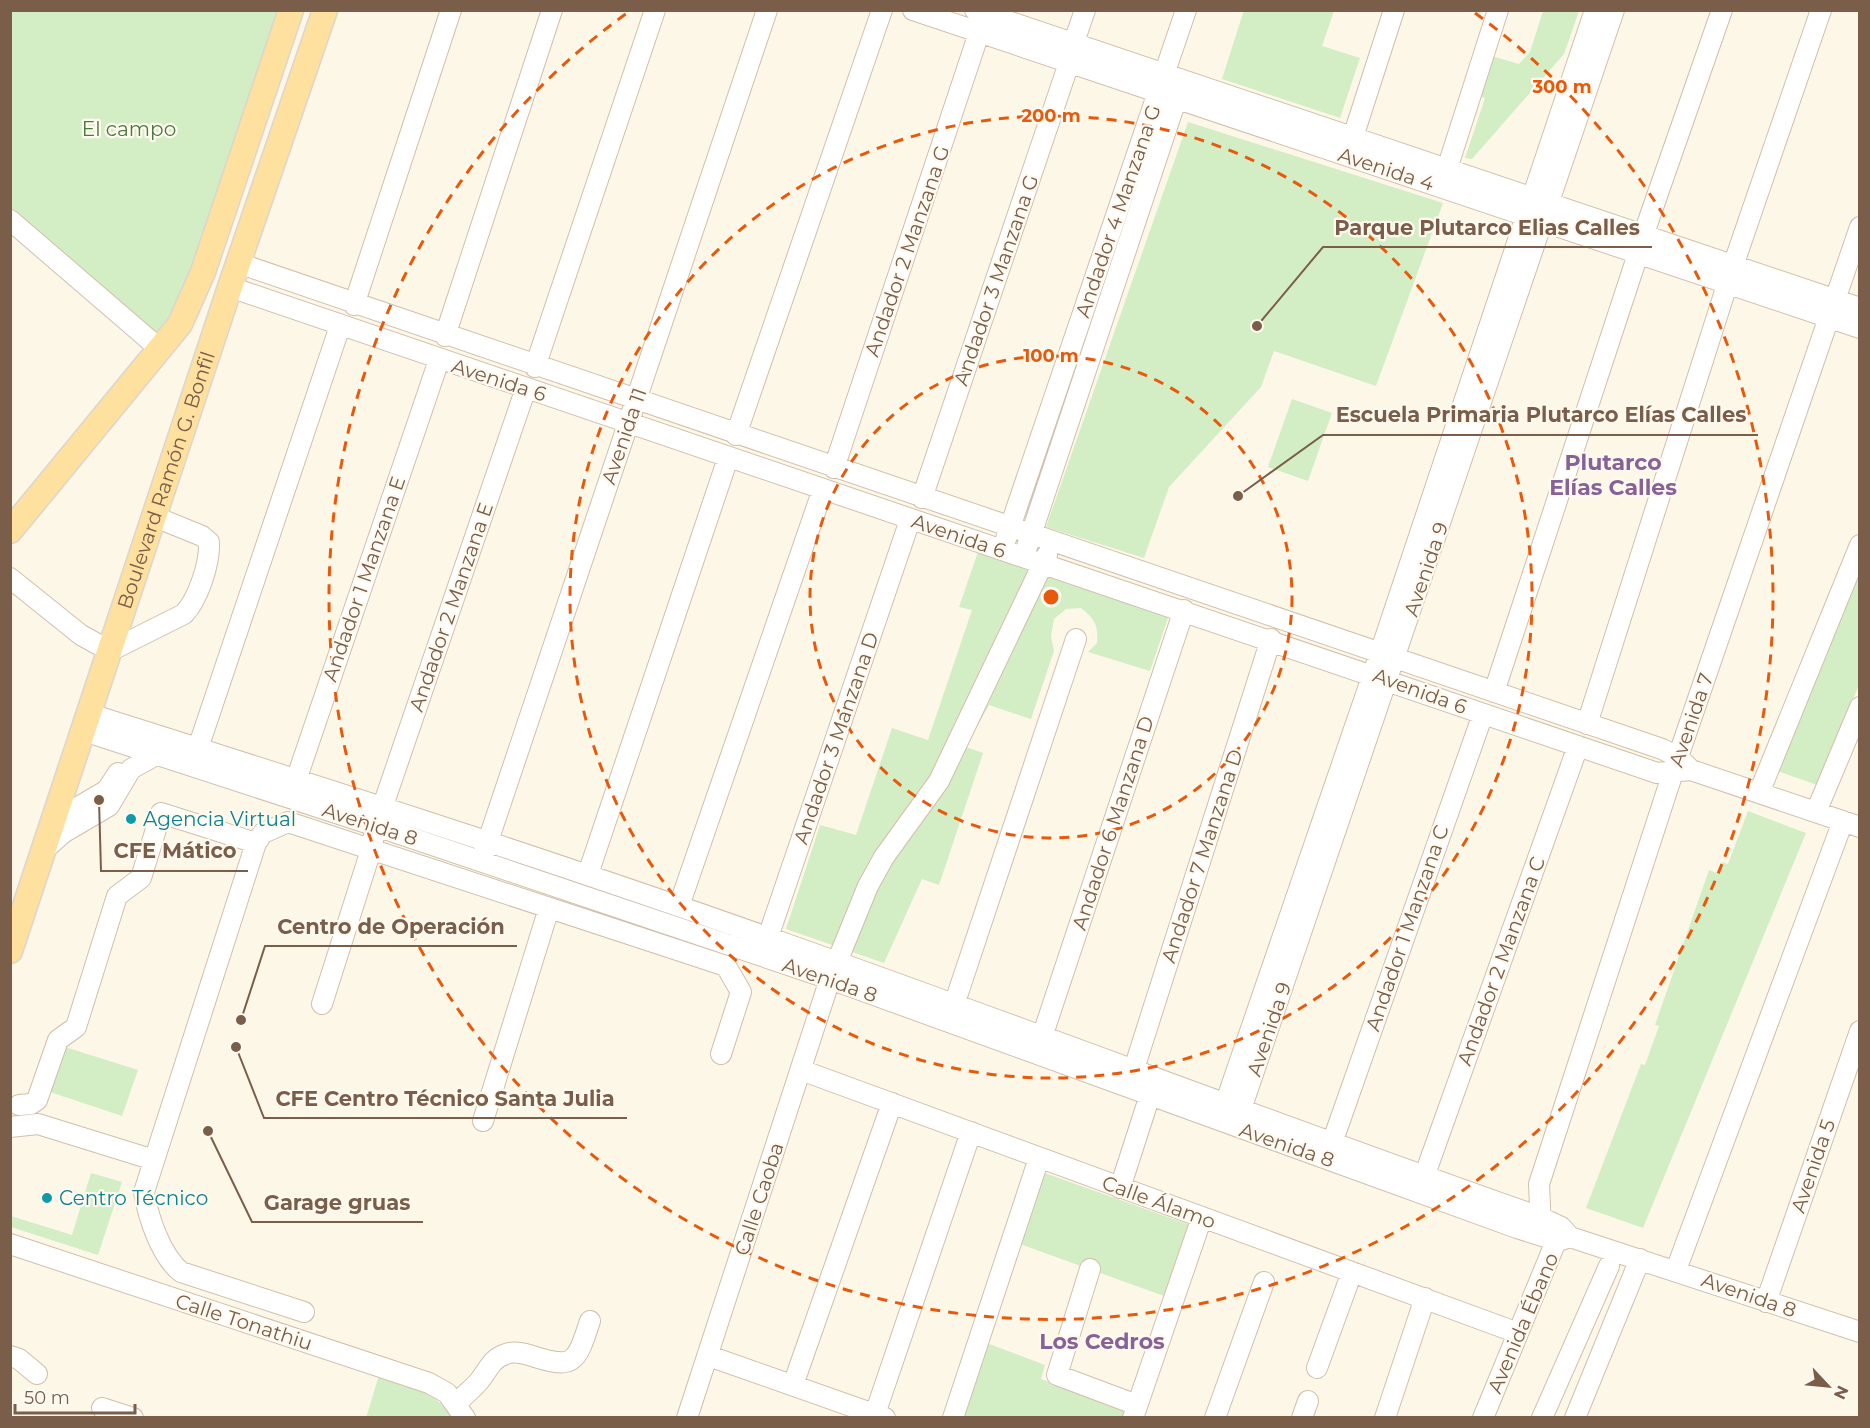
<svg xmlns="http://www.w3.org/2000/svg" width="1870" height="1428" font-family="Montserrat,sans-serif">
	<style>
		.green { fill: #d3edc5 }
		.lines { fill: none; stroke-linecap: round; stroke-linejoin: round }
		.minor-casing { stroke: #d1bfac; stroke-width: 22 }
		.major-casing { stroke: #dcd5d0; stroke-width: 27 }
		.minor { stroke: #fff; stroke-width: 20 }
		.major { stroke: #fee09f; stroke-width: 24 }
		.ring { fill: none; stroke: #e8590c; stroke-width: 3; stroke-dasharray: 10 8 }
		.culture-dot { fill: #0f9aa8; stroke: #fffaf0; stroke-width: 2 }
		.labels { text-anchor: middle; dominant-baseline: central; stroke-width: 4.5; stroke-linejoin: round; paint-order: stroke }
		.park-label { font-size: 20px; fill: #4c7a3e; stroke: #fffaf0 }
		.street-label { font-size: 20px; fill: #7a5e4a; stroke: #fffaf0 }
		.culture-label { font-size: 20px; fill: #0d838f; stroke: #fffaf0; text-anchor: start }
		.quarter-label { font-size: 22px; font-weight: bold; fill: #886296; stroke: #fffaf0 }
		.centre { fill: #e8590c; stroke: #fffaf0; stroke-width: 3 }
		.ring-label { font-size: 18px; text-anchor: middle; font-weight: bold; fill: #e8590c; stroke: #fffaf0; stroke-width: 4.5; stroke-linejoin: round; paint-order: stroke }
		.leader { fill: none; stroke: #7a5e4a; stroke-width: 2 }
		.callout-dot { fill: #7a5e4a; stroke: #fffaf0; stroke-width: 2 }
		.callout-label { font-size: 21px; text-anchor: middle; font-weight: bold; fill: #7a5e4a; stroke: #fffaf0; stroke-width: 4.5; stroke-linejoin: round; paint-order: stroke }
	</style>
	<rect width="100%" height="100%" fill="#fdf7e8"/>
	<path class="green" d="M1244,10L1334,11L1322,46L1360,58L1340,118L1222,79Z
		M11,11H294L167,351L11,218Z
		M1543,11H1579L1564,54L1472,159L1465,158L1485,98L1475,94L1488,55L1519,64L1530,52Z
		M1188,122L1443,203L1376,386L1274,351L1261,387L1169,487L1144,558L1046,527Z
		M1063,396L1071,399L1030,518L1022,515Z
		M1292,399L1332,413L1308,481L1268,467Z
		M979,549L1169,615L1150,671L1088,652L1097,643C1099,626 1094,618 1081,608L1066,609L1054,619L1051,636L1054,651L1031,719L989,705L966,747L983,753L939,885L922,879L884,963L786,929L820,825L856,835L892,728L928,740L972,610L959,607Z
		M1859,570V685L1817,785L1777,771Z
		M1748,811L1806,833L1643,1228L1586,1208L1641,1064L1645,1065L1659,1026L1655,1025L1709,870L1717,873L1722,862L1728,864Z
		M65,1047L138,1070L122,1116L50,1092Z
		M1042,1172L1190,1225L1164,1296L1017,1243Z
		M91,1173L122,1182L98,1255L11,1227V1216L72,1235Z
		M984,1342L1045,1365L1041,1379L1129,1410L1126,1418H958Z
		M379,1375C411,1386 432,1389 453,1418H366Z"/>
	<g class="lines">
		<g class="minor-casing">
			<path id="minor" d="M913,10L1860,328
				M975,10L1860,308
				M1073,45L1085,10
				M1353,137L1394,10
				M1447,169L1498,10
				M10,220L161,350
				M1643,236L1722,10
				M238,263L1662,749L1678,757L1691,770L1860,827
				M1733,266L1821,10
				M230,287L1657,773L1691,770
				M354,305L451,10
				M445,336L552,10
				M535,367L655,10
				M736,435L882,10
				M834,468L979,33
				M922,498L1069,63
				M1006,539L1186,10
				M1027,547L1180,88
				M10,578L81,635L110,651L184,614C198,599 210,564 209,542L202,536L153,516
				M1494,692L1638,254
				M90,714C315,785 541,857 764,936C1023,1027 1280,1126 1540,1217L1561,1227L1570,1237L1860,1332
				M1587,724L1727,285
				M84,731L376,826L830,979L1517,1228L1558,1241L1570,1237
				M198,748L340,326
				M293,789L439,360
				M1759,793L1860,545
				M1816,812L1860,707
				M63,833L73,810L107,790L118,773
				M45,849L63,833L109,806L131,769L156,755
				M484,853L767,10
				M588,874L728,458
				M679,906L823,489
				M764,949L910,520
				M322,1004L371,850L376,826L526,388
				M954,1005L1076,639
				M1042,1037L1184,610
				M801,1070L1518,1333
				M1133,1072L1271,639
				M19,1105L31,1104L37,1100L58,1040L76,1027L117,896L141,878L161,813L256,843
				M1221,1116L1373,674L1595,10
				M483,1121L549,908
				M1236,1124L1614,10
				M10,1127L38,1124L154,1160
				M1332,1143L1483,714
				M1424,1177L1578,746
				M1120,1188L1150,1095
				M1541,1228L1539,1184L1678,757L1860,227
				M10,1244L429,1383L447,1393L465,1418
				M1090,1269L1057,1375L1137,1405
				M1676,1270L1843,821
				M1766,1302L1860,1031
				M304,1312L181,1272C161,1256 148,1217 144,1192L256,843L263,833L288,822L726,966L741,992L721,1054
				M10,1356L19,1359L37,1374
				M709,1356L885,1418
				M1317,1368L1352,1272
				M793,1385L892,1103
				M457,1403C464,1395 474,1388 480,1380C489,1369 491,1359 506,1354C513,1351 522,1353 529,1355C574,1370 576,1364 590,1321
				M102,1408L133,1418
				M875,1414L971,1132
				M687,1418L830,979L868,886L884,857L939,781L1047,555
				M953,1418L1039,1158
				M1133,1418L1202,1217
				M1215,1418L1264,1282
				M1302,1418L1308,1401
				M1385,1418L1425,1298
				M1483,1418L1561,1229
				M1542,1418L1609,1266
				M1575,1418L1640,1259"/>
		</g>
		<g class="major-casing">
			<g id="major">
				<path d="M10,531L180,324L203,272L291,10"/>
				<path id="s1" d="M10,951L230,287L325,10"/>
			</g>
		</g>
		<use href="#minor" class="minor"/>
		<use href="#major" class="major"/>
	</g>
	<g class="ring">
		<circle cx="1051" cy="597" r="241"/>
		<circle cx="1051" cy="597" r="481"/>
		<path d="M1475 13A722 722 0 1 1 627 13"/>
	</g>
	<g class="culture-dot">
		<circle cx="131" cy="819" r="6"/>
		<circle cx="47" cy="1198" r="6"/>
	</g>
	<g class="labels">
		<g class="park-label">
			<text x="129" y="129">El campo</text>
		</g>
		<g class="street-label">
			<text transform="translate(1386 169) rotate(18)">Avenida 4</text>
			<text transform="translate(1118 211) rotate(-71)">Andador 4 Manzana G</text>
			<text transform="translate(907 251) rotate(-71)">Andador 2 Manzana G</text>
			<text transform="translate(996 280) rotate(-71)">Andador 3 Manzana G</text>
			<text transform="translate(499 380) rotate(18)">Avenida 6</text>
			<text transform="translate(624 436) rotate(-71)">Avenida 11</text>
			<text stroke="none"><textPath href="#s1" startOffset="496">Boulevard Ramón G. Bonfil</textPath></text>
			<text transform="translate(959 536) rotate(19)">Avenida 6</text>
			<text transform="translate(1426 569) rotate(-71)">Avenida 9</text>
			<text transform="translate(364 579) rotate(-71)">Andador 1 Manzana E</text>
			<text transform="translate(451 607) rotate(-71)">Andador 2 Manzana E</text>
			<text transform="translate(1420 691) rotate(20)">Avenida 6</text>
			<text transform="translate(1691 720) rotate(-71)">Avenida 7</text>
			<text transform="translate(836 738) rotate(-71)">Andador 3 Manzana D</text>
			<text transform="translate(1113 823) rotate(-72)">Andador 6 Manzana D</text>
			<text transform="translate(370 824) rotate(18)">Avenida 8</text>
			<text transform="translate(1202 856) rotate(-72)">Andador 7 Manzana D</text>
			<text transform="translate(1407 928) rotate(-71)">Andador 1 Manzana C</text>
			<text transform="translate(1501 961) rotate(-70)">Andador 2 Manzana C</text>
			<text transform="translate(830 980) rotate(19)">Avenida 8</text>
			<text transform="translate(1269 1029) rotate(-71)">Avenida 9</text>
			<text transform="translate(1287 1145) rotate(19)">Avenida 8</text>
			<text transform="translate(1813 1166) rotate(-71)">Avenida 5</text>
			<text transform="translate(759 1199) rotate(-72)">Calle Caoba</text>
			<text transform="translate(1159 1202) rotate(20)">Calle Álamo</text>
			<text transform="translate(1749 1295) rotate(19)">Avenida 8</text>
			<text transform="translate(244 1322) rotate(18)">Calle Tonathiu</text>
			<text transform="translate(1523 1323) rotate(-67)">Avenida Ébano</text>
		</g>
		<g class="culture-label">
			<text x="143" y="819">Agencia Virtual</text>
			<text x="59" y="1198">Centro Técnico</text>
		</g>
		<g class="quarter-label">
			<text x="1613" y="462">Plutarco<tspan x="1613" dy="25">Elías Calles</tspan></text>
			<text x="1102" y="1341">Los Cedros</text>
		</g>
	</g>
	<circle cx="1051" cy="597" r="9" class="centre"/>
	<g class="ring-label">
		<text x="1562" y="93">300 m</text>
		<text x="1051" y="122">200 m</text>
		<text x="1051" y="362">100 m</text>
	</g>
	<path class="leader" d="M1257 326L1323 247H1652M1238 496L1323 435H1758M99 800L101 871H248M241 1020L265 946H517M236 1047L264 1118H627M208 1131L252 1222H423"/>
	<g class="callout-dot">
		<circle cx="1257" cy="326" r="6"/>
		<circle cx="1238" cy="496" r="6"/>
		<circle cx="99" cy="800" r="6"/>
		<circle cx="241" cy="1020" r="6"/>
		<circle cx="236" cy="1047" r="6"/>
		<circle cx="208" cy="1131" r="6"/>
	</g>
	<g class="callout-label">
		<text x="1487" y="235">Parque Plutarco Elias Calles</text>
		<text x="1541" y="422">Escuela Primaria Plutarco Elías Calles</text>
		<text x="175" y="858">CFE Mático</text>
		<text x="391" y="934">Centro de Operación</text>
		<text x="445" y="1106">CFE Centro Técnico Santa Julia</text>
		<text x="337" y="1210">Garage gruas</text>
	</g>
	<rect width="1870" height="1428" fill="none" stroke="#7a5e4a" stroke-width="24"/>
	<g transform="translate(1828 1386) rotate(116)" stroke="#fffaf0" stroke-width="4.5" paint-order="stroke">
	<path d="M0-4.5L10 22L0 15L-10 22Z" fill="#7a5e4a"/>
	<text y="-9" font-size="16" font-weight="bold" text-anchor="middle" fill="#7a5e4a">N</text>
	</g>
	<path d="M15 1404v9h120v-9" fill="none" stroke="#7a5e4a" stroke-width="3"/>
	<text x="24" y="1404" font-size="18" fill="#7a5e4a" stroke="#fffaf0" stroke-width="4.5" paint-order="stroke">50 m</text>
</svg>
